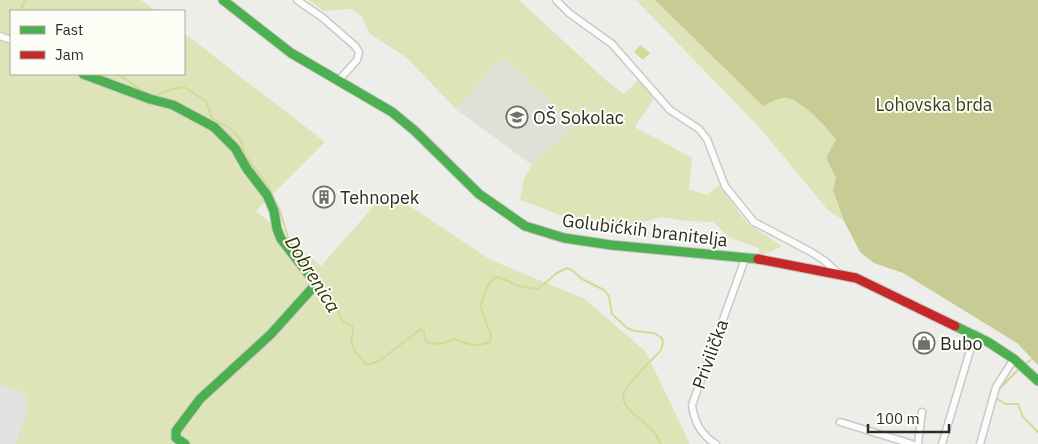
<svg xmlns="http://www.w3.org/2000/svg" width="1038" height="444" font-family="'IBM Plex Sans',sans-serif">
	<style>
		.built { fill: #dfe0d6 }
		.green { fill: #dfe4b8 }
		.forest { fill: #c7cc94 }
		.water { fill: #d3da94 }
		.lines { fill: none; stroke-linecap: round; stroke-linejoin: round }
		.stream { stroke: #d3da94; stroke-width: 2 }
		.runway { stroke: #e2e2e0; stroke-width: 36 }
		.street-casing { stroke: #c9c9c6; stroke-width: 9 }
		.fast-casing { stroke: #c9c9c6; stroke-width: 11 }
		.jam-casing { stroke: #c9c9c6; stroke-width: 11 }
		.street { stroke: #fcfcfc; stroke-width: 6 }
		.fast { stroke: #4caf50; stroke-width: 9 }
		.jam { stroke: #c62828; stroke-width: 9 }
		.labels { text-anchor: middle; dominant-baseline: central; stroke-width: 4; stroke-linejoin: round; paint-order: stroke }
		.park-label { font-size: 18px; fill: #3c3f16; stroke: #fcfdf5 }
		.poi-label { font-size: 18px; fill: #2b2b29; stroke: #fcfdf5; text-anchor: start }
		.street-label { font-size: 18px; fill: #2b2b29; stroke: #fcfdf5 }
		.water-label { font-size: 19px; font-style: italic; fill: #32350a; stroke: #fcfdf5 }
	</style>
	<rect width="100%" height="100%" fill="#edeee9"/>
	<path class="built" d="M502,57L576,124L532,165L456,109Z"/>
	<path class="green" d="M0,0H141L156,11H11V74H184V33L325,142L256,211L321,266L387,191L491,260L585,299L646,352L690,444H0Z
		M309,0H519L608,82L624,94L638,80L654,98L635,127L692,158L689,189L707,195L719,185L747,223L782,246L763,255L760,254L758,248L729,237L713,222L686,221L663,217L630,225L614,223L563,216L520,200L524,178L532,165L576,124L502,57L456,109L407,58L370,34L362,17L352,9L323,11Z
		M636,0H655L763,106C769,103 779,97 786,98C801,99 826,129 836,139L826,158L836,178L833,190L844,221L827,209L759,127Z"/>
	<path class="forest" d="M655,0H1038V365L1017,343L903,273L874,263L860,252L844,221L833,190L836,178L826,158L836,139C826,128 801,99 786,98C778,97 770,103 763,106Z"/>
	<path class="water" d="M640,45L650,53L643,60L634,52Z"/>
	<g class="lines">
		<path class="stream" d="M22,11V5L26,0
			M118,74L144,92
			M153,96L169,90L184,87L206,101L212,118L231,129L240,139L246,156L268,186L280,211L288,237L302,260
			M317,279L336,306L343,322C361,327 349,333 352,344C355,352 361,359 366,364H371L379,361L421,329L424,331L425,339L428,343L440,344L455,339C467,345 477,347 490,342L491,335L480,306L489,283L494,278L499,277L519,286L538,289L557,273L567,268L572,270L582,279L604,290L609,296L612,314L627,328L635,331L654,333L662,338L663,343L661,350C653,360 621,387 623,399C625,405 631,412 635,415C646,424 655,430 661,444
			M1024,365L1032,359
			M997,391L1020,368
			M996,398L1005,404H1018L1023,417L1038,432"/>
		<path class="runway" d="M0,403L10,406L0,434"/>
		<g class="street-casing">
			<path id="street" d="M297,0L323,18L355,46L359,52L357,60L339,80
				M556,0L569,13L612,44L670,110L699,129L707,139L725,186L754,222L811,252L825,261L839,274
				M0,36L11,40
				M840,422L912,444
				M716,444C701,435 694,422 692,405L745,259
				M918,444L922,412
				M942,444L975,334
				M980,444L996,387L1014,359"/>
		</g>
		<g class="fast-casing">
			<path id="fast" d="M223,0L291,53L392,112L415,131L479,194L525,226L564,238L611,245L758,259
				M83,74L150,99L173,105L214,127L235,148L247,169L267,195L274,211L277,229L281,239L316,284L271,334L200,399L176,431V438L185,444
				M955,326L988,342L1014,359L1038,381"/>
		</g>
		<g class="jam-casing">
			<path id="jam" d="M758,259L856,278L955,326"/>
		</g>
		<use href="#street" class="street"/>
		<use href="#fast" class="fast"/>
		<use href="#jam" class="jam"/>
	</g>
	<defs>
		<g id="school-ring" transform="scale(1.125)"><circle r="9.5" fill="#fcfdf5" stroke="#6f6f6c" stroke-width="1.5"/><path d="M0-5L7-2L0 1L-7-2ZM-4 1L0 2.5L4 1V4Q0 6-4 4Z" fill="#6f6f6c"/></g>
		<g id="building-ring" transform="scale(1.125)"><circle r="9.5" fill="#fcfdf5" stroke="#6f6f6c" stroke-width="1.5"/><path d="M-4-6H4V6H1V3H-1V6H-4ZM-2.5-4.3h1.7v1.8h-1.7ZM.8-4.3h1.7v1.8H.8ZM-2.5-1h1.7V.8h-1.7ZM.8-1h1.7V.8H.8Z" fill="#6f6f6c"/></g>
		<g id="shop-ring" transform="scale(1.125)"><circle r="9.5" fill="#fcfdf5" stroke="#6f6f6c" stroke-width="1.5"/><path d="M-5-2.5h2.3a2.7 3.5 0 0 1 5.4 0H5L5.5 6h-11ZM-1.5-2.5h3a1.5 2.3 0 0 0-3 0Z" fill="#6f6f6c"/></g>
	</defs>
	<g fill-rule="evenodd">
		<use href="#school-ring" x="517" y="117"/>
		<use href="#building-ring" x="324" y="197"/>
		<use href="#shop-ring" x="924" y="343"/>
	</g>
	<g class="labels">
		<g class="park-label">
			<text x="934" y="104">Lohovska brda</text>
		</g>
		<g class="poi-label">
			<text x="533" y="117">OŠ Sokolac</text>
			<text x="340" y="197">Tehnopek</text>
			<text x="940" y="343">Bubo</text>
		</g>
		<g class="street-label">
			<text transform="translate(645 230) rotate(7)">Golubićkih branitelja</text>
			<text transform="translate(710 354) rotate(-70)">Privilička</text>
		</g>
		<g class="water-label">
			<text transform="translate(313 274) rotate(58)">Dobrenica</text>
		</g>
	</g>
	<rect x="10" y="10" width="175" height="65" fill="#fcfdf5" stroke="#a8a9a3"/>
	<rect x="20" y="26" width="25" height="8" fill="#4caf50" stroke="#a8a9a3"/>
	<text x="55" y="35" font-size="15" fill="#2b2b29">Fast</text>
	<rect x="20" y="51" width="25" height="8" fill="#c62828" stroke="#a8a9a3"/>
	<text x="55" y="60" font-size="15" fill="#2b2b29">Jam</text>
	<path d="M868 424v8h81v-8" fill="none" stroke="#2b2b29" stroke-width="2.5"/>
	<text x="876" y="424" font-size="15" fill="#2b2b29" stroke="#fcfdf5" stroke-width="4" paint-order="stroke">100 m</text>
</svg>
